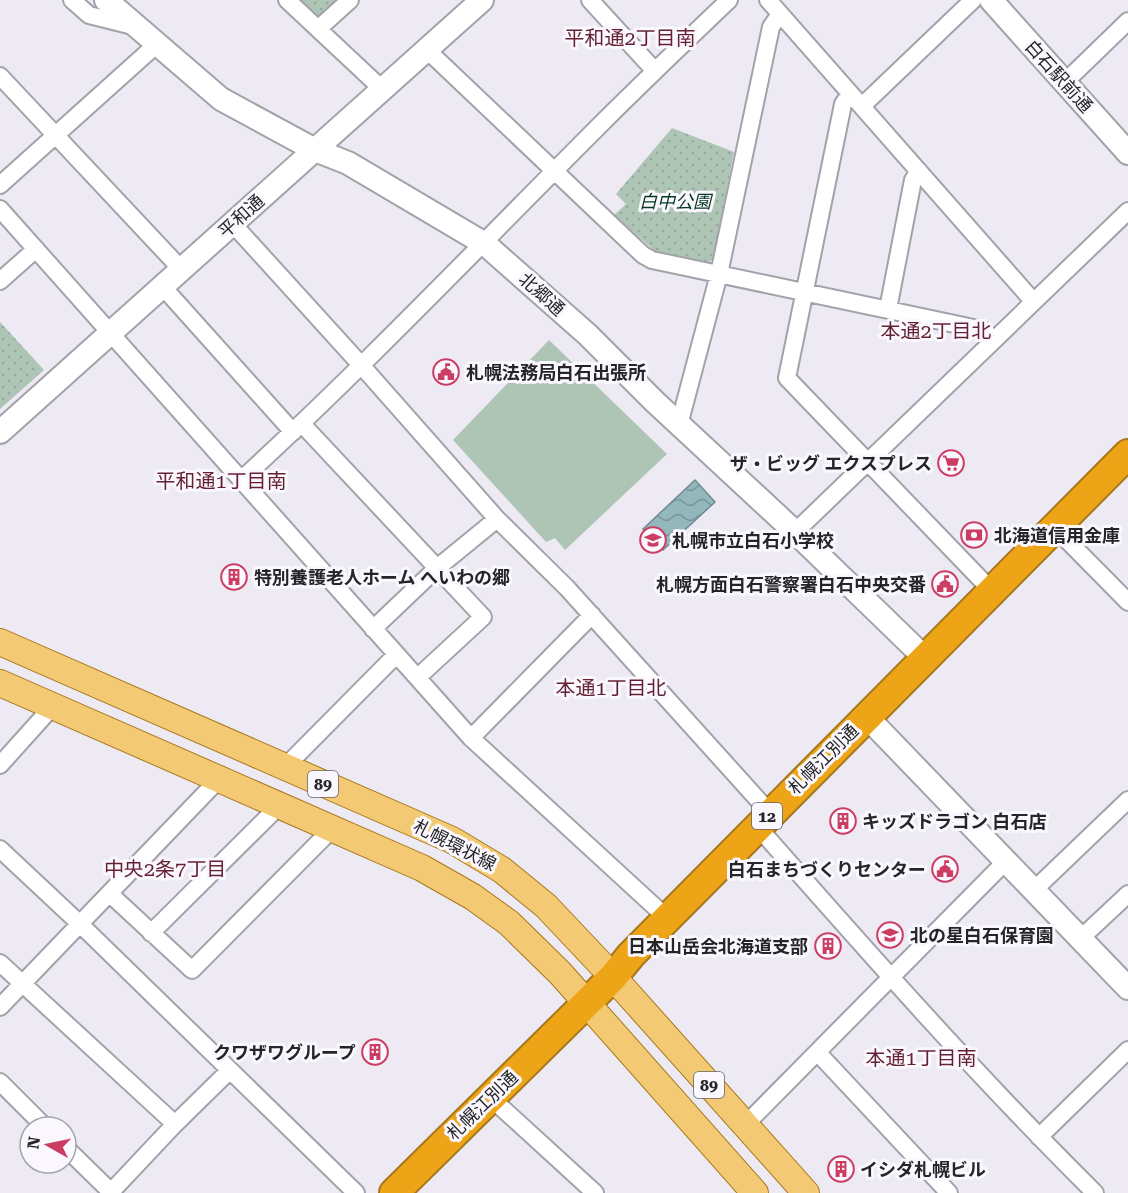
<svg xmlns="http://www.w3.org/2000/svg" width="1128" height="1193" font-family="'Roboto Serif','Noto Sans JP',serif">
	<style>
		.grass { fill: #aec5b6 }
		.park { fill: url(#park-dots) }
		.water { fill: url(#water-waves); stroke: #718b90; stroke-width: 1.5 }
		.lines { fill: none; stroke-linecap: round; stroke-linejoin: round }
		.street-casing { stroke: #a3a1a9; stroke-width: 20 }
		.secondary-casing { stroke: #a3a1a9; stroke-width: 26 }
		.primary-casing { stroke: #a7781d; stroke-width: 28 }
		.highway-casing { stroke: #a7781d; stroke-width: 32 }
		.street { stroke: #fff; stroke-width: 16 }
		.secondary { stroke: #fff; stroke-width: 22 }
		.primary { stroke: #f4c974; stroke-width: 26 }
		.highway { stroke: #eda517; stroke-width: 28 }
		.labels { text-anchor: middle; dominant-baseline: central; stroke-width: 6; stroke-linejoin: round; paint-order: stroke }
		.shield { fill: #faf8fe; stroke: #656468; stroke-width: 1.5 }
		.shield-label { font-size: 16px; font-weight: bold; fill: #252427 }
		.street-label { font-size: 18px; fill: #252427; stroke: #faf8fe }
		.park-label { font-size: 18px; font-style: italic; fill: #043920; stroke: #faf8fe }
		.poi-label { font-size: 18px; font-weight: bold; fill: #252427; stroke: #faf8fe; text-anchor: start }
		.neighbourhood-label { font-size: 20px; fill: #641f30; stroke: #faf8fe }
	</style>
	<defs>
		<pattern id="park-dots" width="8" height="8" patternUnits="userSpaceOnUse" patternTransform="scale(1.5)"><rect width="8" height="8" fill="#aec5b6"/><path d="M2 2h.1M6 6h.1" fill="none" stroke="#96a99c" stroke-width="1.8" stroke-linecap="round"/></pattern>
		<pattern id="water-waves" width="16" height="10" patternUnits="userSpaceOnUse" patternTransform="scale(1.5)"><rect width="16" height="10" fill="#92b7bd"/><path d="M0 5q4-4 8 0t8 0" fill="none" stroke="#77959a"/></pattern>
	</defs>
	<rect width="100%" height="100%" fill="#edeaf3"/>
	<path class="grass" d="M549,340L667,454L565,550L555,538L546,542L453,440Z"/>
	<path class="park" d="M298,0H339L321,16L313,14Z
		M672,128L734,152L713,259L707,264L657,253L614,215L626,204L616,194Z
		M0,322L44,370L0,409Z"/>
	<path class="water" d="M695,480L715,502L663,550L643,529Z"/>
	<g class="lines">
		<g class="street-casing">
			<path id="street" d="M72,0L89,15L133,26
				M287,0L382,89
				M590,0L655,71
				M768,0L1033,301
				M318,29L350,0
				M426,49L643,255L652,260L983,330L993,339
				M0,76L182,270
				M1065,82L1128,21
				M850,94L843,104L787,378L991,590
				M862,106L973,0
				M0,185L157,44
				M0,209L471,738L667,918
				M233,224L361,365L497,519L567,588L770,813
				M0,281L36,249
				M163,287L293,432
				M888,309L913,180L919,171
				M302,424L483,617L418,677
				M679,425L719,274L771,27L780,14
				M242,479C366,365 482,243 601,124C643,82 686,41 729,0
				M1054,527L1128,602
				M795,532L1128,211
				M373,629L437,568L497,519
				M471,738L592,615
				M0,765L53,706
				M285,767L396,655
				M757,826C867,951 977,1076 1095,1193
				M0,849L80,924L356,1193
				M1034,890L1128,800
				M110,894L192,970L332,829
				M151,933L280,805
				M1081,938L1128,894
				M0,963L175,1124
				M0,1007L219,779
				M818,1053L949,1193
				M0,1082L45,1127
				M490,1097L595,1193
				M745,1125L1006,861
				M1039,1137L1128,1050
				M66,1148L112,1193
				M110,1193L175,1124L230,1070"/>
		</g>
		<g class="secondary-casing">
			<path id="secondary" d="M106,0L221,99L315,150L348,163L485,244L588,335L655,402L795,532L925,658
				M991,0L1128,153
				M0,432L482,0
				M866,716L1128,988"/>
		</g>
		<g class="primary-casing">
			<path id="primary" d="M0,642L452,840L502,870L546,906L613,977L806,1193
				M0,683L422,868L473,897L509,923L560,973L755,1193"/>
		</g>
		<g class="highway-casing">
			<path id="highway" d="M394,1193L613,977L631,955L1128,454"/>
		</g>
		<use href="#street" class="street"/>
		<use href="#secondary" class="secondary"/>
		<use href="#primary" class="primary"/>
		<use href="#highway" class="highway"/>
	</g>
	<defs>
		<g id="civic-ring" transform="scale(1.35)"><circle r="9.5" fill="#faf8fe" stroke="#cc3d63" stroke-width="1.5"/><path d="M-.6-6.5H3V-4.5H.6V-3L4-1V1h2V6H-6V1h2V-1L-.6-3ZM-1.2 2.5V6h2.4V2.5Z" fill="#cc3d63"/></g>
		<g id="supermarket-ring" transform="scale(1.35)"><circle r="9.5" fill="#faf8fe" stroke="#cc3d63" stroke-width="1.5"/><path d="M-6-5.5h2.5l.6 2H6L4.5 2H-2.5L-4.4-4H-6ZM-1.5 3.2a1.3 1.3 0 1 0 .1 0ZM3 3.2a1.3 1.3 0 1 0 .1 0Z" fill="#cc3d63"/></g>
		<g id="bank-ring" transform="scale(1.35)"><circle r="9.5" fill="#faf8fe" stroke="#cc3d63" stroke-width="1.5"/><path d="M-6-4H6V4H-6ZM0-2.3a2.3 2.3 0 1 0 0 4.6a2.3 2.3 0 1 0 0-4.6Z" fill="#cc3d63"/></g>
		<g id="school-ring" transform="scale(1.35)"><circle r="9.5" fill="#faf8fe" stroke="#cc3d63" stroke-width="1.5"/><path d="M0-5L7-2L0 1L-7-2ZM-4 1L0 2.5L4 1V4Q0 6-4 4Z" fill="#cc3d63"/></g>
		<g id="building-ring" transform="scale(1.35)"><circle r="9.5" fill="#faf8fe" stroke="#cc3d63" stroke-width="1.5"/><path d="M-4-6H4V6H1V3H-1V6H-4ZM-2.5-4.3h1.7v1.8h-1.7ZM.8-4.3h1.7v1.8H.8ZM-2.5-1h1.7V.8h-1.7ZM.8-1h1.7V.8H.8Z" fill="#cc3d63"/></g>
	</defs>
	<g fill-rule="evenodd">
		<use href="#civic-ring" x="446" y="372"/>
		<use href="#supermarket-ring" x="951" y="463"/>
		<use href="#bank-ring" x="974" y="535"/>
		<use href="#school-ring" x="653" y="540"/>
		<use href="#building-ring" x="234" y="577"/>
		<use href="#civic-ring" x="945" y="584"/>
		<use href="#building-ring" x="843" y="821"/>
		<use href="#civic-ring" x="945" y="869"/>
		<use href="#school-ring" x="890" y="935"/>
		<use href="#building-ring" x="828" y="946"/>
		<use href="#building-ring" x="375" y="1052"/>
		<use href="#building-ring" x="841" y="1169"/>
	</g>
	<g class="labels">
		<g class="shield">
			<rect x="308" y="771" width="30" height="26" rx="4.5"/>
			<rect x="752" y="803" width="30" height="26" rx="4.5"/>
			<rect x="694" y="1072" width="30" height="26" rx="4.5"/>
		</g>
		<g class="shield-label">
			<text x="323" y="784">89</text>
			<text x="767" y="816">12</text>
			<text x="709" y="1085">89</text>
		</g>
		<g class="street-label">
			<text transform="translate(1059 76) rotate(48)">白石駅前通</text>
			<text transform="translate(241 216) rotate(-42)">平和通</text>
			<text transform="translate(542 294) rotate(42)">北郷通</text>
			<text transform="translate(823 759) rotate(-45)">札幌江別通</text>
			<text transform="translate(455 845) rotate(27)">札幌環状線</text>
			<text transform="translate(482 1105) rotate(-44)">札幌江別通</text>
		</g>
		<g class="park-label">
			<text x="675" y="201">白中公園</text>
		</g>
		<g class="poi-label">
			<text x="466" y="372">札幌法務局白石出張所</text>
			<text x="932" y="463" text-anchor="end">ザ・ビッグ エクスプレス</text>
			<text x="994" y="535">北海道信用金庫</text>
			<text x="672" y="540">札幌市立白石小学校</text>
			<text x="254" y="577">特別養護老人ホーム へいわの郷</text>
			<text x="926" y="584" text-anchor="end">札幌方面白石警察署白石中央交番</text>
			<text x="862" y="821">キッズドラゴン 白石店</text>
			<text x="926" y="869" text-anchor="end">白石まちづくりセンター</text>
			<text x="910" y="935">北の星白石保育園</text>
			<text x="808" y="946" text-anchor="end">日本山岳会北海道支部</text>
			<text x="356" y="1052" text-anchor="end">クワザワグループ</text>
			<text x="860" y="1169">イシダ札幌ビル</text>
		</g>
		<g class="neighbourhood-label">
			<text x="630" y="38">平和通2丁目南</text>
			<text x="936" y="331">本通2丁目北</text>
			<text x="221" y="481">平和通1丁目南</text>
			<text x="611" y="688">本通1丁目北</text>
			<text x="165" y="869">中央2条7丁目</text>
			<text x="921" y="1058">本通1丁目南</text>
		</g>
	</g>
	<g transform="translate(48 1145) rotate(279)"><circle r="28" fill="#faf8fe" stroke="#a5a3a8" stroke-width="1.5"/>
	<path d="M0-4.5L10 22L0 15L-10 22Z" fill="#cc3d63"/>
	<text y="-9" font-size="16" font-weight="bold" text-anchor="middle" fill="#252427">N</text>
	</g>
</svg>
